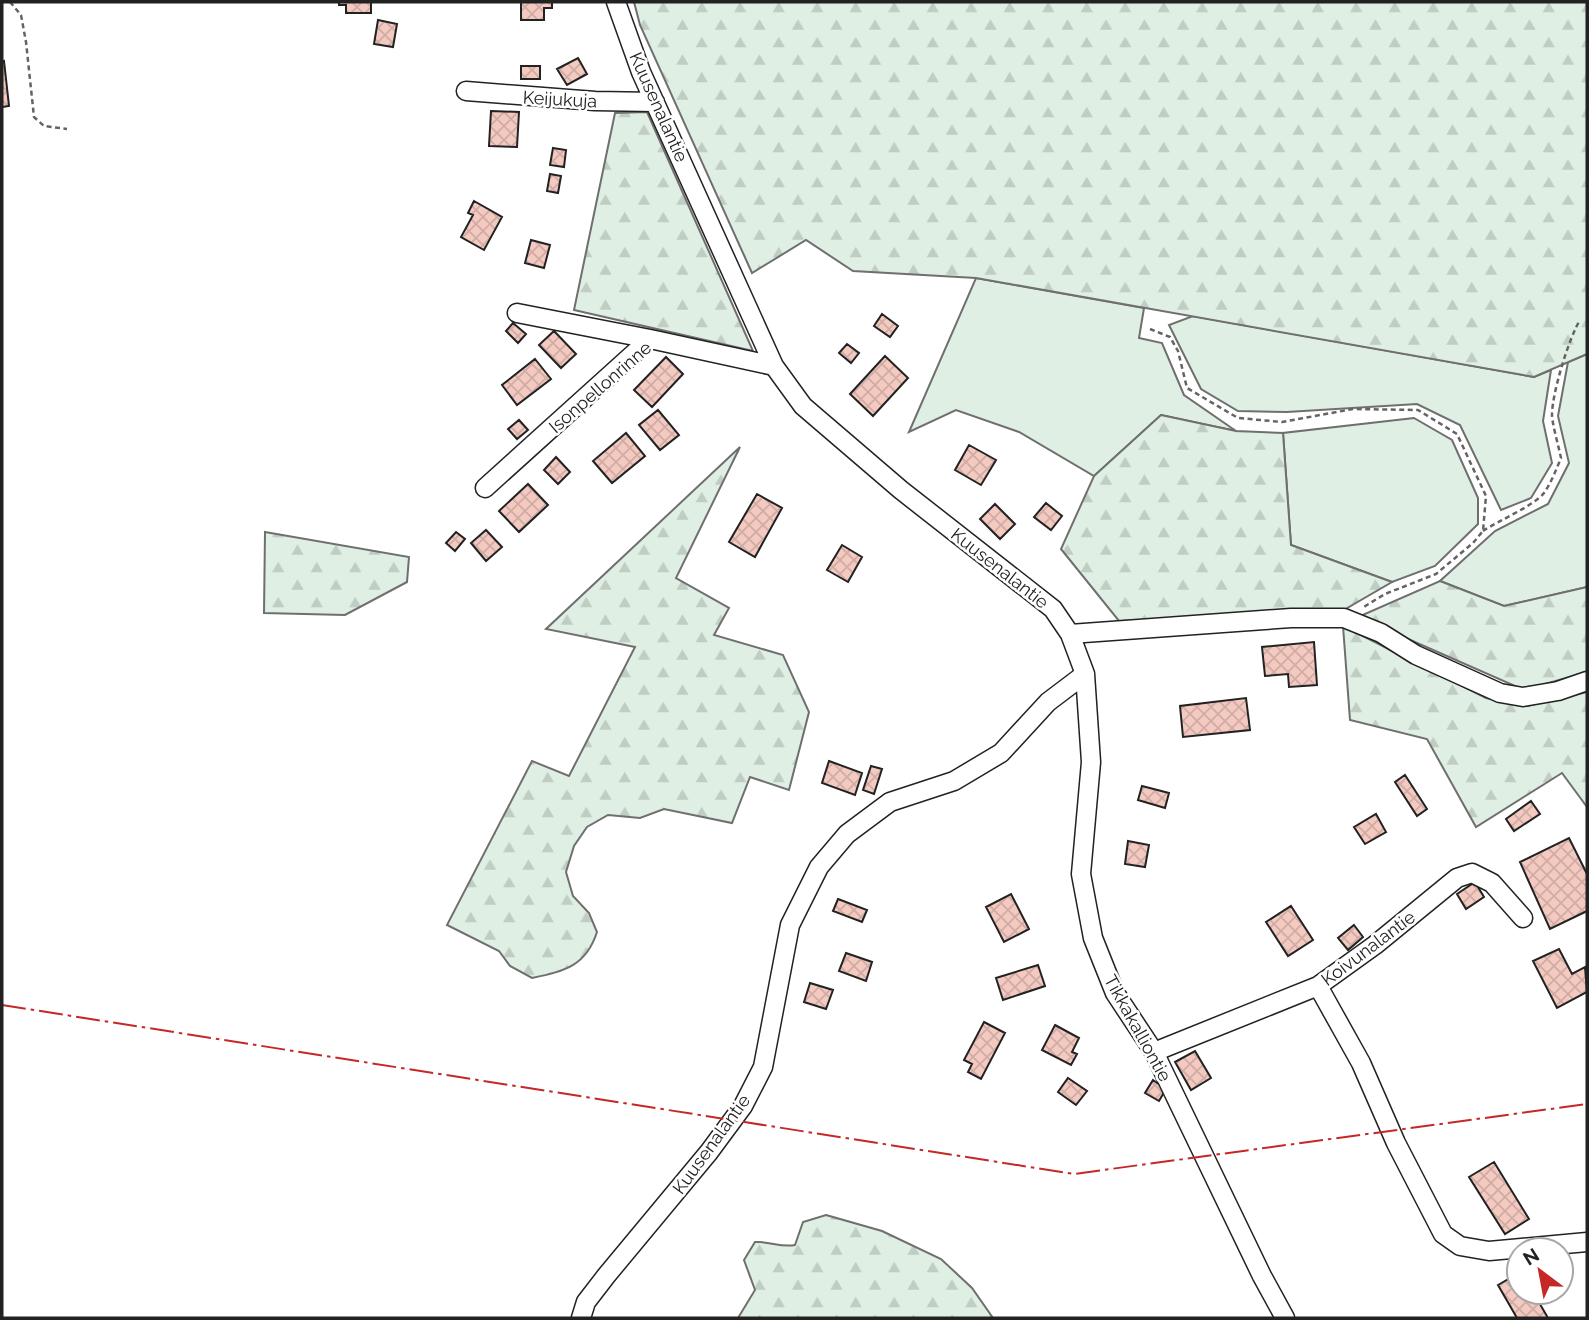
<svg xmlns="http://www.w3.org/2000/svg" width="1589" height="1320" font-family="Raleway,sans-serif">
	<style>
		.grass { fill: #e0efe3; stroke: #6f6f6f; stroke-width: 2 }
		.forest { fill: url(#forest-firs); stroke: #6f6f6f; stroke-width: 2 }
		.building { fill: url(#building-cross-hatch); stroke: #222; stroke-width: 2 }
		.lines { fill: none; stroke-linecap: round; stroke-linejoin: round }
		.minor-casing { stroke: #222; stroke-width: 21 }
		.path { stroke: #646464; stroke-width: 2.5; stroke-dasharray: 5 3.5; stroke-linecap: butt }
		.minor { stroke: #fff; stroke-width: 18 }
		.power { stroke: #c62828; stroke-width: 2; stroke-dasharray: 24 5 3.5 5; stroke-linecap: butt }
		.labels { text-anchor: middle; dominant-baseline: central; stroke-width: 5; stroke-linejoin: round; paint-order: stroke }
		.street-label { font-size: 18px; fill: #222; stroke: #fff }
	</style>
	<defs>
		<pattern id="forest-firs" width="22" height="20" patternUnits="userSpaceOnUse" patternTransform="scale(1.75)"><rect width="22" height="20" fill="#e0efe3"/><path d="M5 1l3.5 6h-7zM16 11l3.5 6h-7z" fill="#c0cdc2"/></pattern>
		<pattern id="building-cross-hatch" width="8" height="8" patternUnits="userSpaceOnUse" patternTransform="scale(1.75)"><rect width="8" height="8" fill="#f3c9c0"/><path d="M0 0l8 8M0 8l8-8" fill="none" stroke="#d0aca5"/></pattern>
	</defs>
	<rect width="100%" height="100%" fill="#fff"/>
	<path class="grass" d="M976,278L1144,308L1139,338L1162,343L1184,395L1236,431L1161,415L1094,476L1019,432L956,410L909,432Z
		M1193,316L1534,377L1551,370L1543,421L1552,463L1531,498L1501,510L1460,425L1417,404L1287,412L1238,411L1201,389L1169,325Z
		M1587,354V587L1504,606L1440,581L1495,531L1548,504L1569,463L1558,416L1568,362Z
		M1414,418L1452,440L1478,498V524L1435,566L1392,582L1291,545L1283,433Z"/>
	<path class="forest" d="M634,2H1587V354L1534,377L976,278L853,271L806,240L752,273L640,25Z
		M647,112L753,351L574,310L615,113Z
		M1161,415L1236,431L1283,433L1291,545L1392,582L1342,611L1119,621L1061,549L1094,476Z
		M740,447L676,578L729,608L714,635L783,655L809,712L789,790L750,777L732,823L664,809L640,818L608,815L587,827L574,846L566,872L573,896L589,913L597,932C586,966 565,971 532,978L510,966L499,951L447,925L532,761L569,776L635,647L546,629Z
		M265,532L409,557L407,582L345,615L264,613Z
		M1440,581L1504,606L1587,587V672L1524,690L1358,617Z
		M1343,626L1486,698L1527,706L1587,692V807L1562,773L1476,827L1427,739L1350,720Z
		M826,1215L882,1231L941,1259L972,1288L993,1318H738L755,1290L744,1260L755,1242C770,1241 781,1248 795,1245L803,1222Z"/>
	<path class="building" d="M339,2H371V13H346V5H339Z
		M521,2H552V8H544V20H521Z
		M378,20L397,24L393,47L374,44Z
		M578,58L587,74L567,85L557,69Z
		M4,61L9,106L2,107V62Z
		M521,66H540V79H521Z
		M491,111L519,112L517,147L489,146Z
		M553,148L566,150L564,167L550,165Z
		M550,174L561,176L558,193L547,191Z
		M474,201L502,217L484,250L461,237L473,215L468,213Z
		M531,240L550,245L544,268L525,263Z
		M882,314L898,326L890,337L874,326Z
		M513,323L526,334L518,343L506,331Z
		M554,331L576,354L561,368L539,345Z
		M847,344L859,353L851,363L839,353Z
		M885,356L908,378L873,416L850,394Z
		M666,357L683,374L652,407L634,390Z
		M535,359L551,379L517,405L502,385Z
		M658,410L679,435L660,450L639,425Z
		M519,420L528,430L517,439L508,429Z
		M626,433L645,456L612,483L593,461Z
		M969,445L996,460L981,485L955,470Z
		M556,457L570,472L558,484L544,470Z
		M528,484L548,505L519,532L499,511Z
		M757,494L782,508L755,557L729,542Z
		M1046,503L1062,516L1051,530L1034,517Z
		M995,504L1015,524L1000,539L980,519Z
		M486,530L502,547L486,561L471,543Z
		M456,532L465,539L455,551L446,543Z
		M842,545L862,557L848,582L827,570Z
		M1314,642L1317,685L1289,687L1288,674L1265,676L1262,647Z
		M1246,698L1250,730L1183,737L1180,706Z
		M829,761L862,773L855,795L822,783Z
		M871,766L882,769L874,794L863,790Z
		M1405,775L1427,809L1417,816L1395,782Z
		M1142,786L1169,793L1165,808L1138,800Z
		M1531,801L1540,814L1514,831L1506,819Z
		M1376,814L1386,832L1365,844L1354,827Z
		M1569,838L1587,874V911L1550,929L1520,862Z
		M1128,841L1149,845L1145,867L1125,864Z
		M1475,882L1484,897L1466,909L1457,894Z
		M1011,894L1029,929L1004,942L986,907Z
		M838,899L867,910L862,922L833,911Z
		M1291,906L1313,940L1288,956L1266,922Z
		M1354,925L1363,937L1348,950L1338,938Z
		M1559,949L1572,974L1585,967L1587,992L1557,1008L1533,961Z
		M846,953L872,962L866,981L839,971Z
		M1038,965L1045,986L1003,1000L996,978Z
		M810,983L833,990L826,1009L804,1002Z
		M984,1022L1005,1033L981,1079L968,1072L972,1064L964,1060Z
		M1055,1025L1079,1038L1072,1052L1077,1054L1071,1065L1042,1050Z
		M1195,1051L1211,1078L1191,1090L1175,1062Z
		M1068,1078L1087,1091L1076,1105L1058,1092Z
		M1153,1080L1166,1089L1159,1101L1145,1093Z
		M1494,1162L1529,1219L1505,1234L1469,1177Z
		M1519,1273V1292H1533L1548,1318H1517L1498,1285Z"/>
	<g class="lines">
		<g class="minor-casing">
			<path id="minor" d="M466,91L595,101L655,102
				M517,313L650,339
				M485,488L650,339L774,366
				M1070,634L1291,618H1344L1381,633L1416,655L1500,693L1523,697L1558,691L1587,681
				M1085,674L1091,762L1081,874L1093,938L1115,993L1154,1052L1262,1276L1285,1318
				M1318,986L1361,1063L1396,1143L1443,1234L1460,1246L1489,1251L1587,1242
				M1154,1052L1318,986L1375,945L1457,878L1472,873L1492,883L1523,918
				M581,1318L586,1302L606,1276L709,1152L743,1106L763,1067L790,925L819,867L847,834L890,802L954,781L1001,753L1048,702L1085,674L1070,634L1053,609L901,490L803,406L774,366L641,72L616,2"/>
		</g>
		<path class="path" d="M10,2L21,15L26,42L34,117L44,126L67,129
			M1150,329L1170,337L1178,351L1187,388L1238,418L1282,422L1353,409L1418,410L1457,434L1486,496L1483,531L1473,543L1436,574L1385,594L1362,608
			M1483,531C1498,521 1535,505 1544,493C1551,483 1556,470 1561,458C1559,448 1552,423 1552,415C1552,393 1569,338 1580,320"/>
		<use href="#minor" class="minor"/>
		<path class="power" d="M2,1005L1074,1174L1587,1104"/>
	</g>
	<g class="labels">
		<g class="street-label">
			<text transform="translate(560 99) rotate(3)">Keijukuja</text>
			<text transform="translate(659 107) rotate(66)">Kuusenalantie</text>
			<text transform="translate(600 387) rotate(-41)">Isonpellonrinne</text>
			<text transform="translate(1000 568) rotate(38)">Kuusenalantie</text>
			<text transform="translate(1368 948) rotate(-37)">Koivunalantie</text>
			<text transform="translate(1138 1028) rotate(61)">Tikkakalliontie</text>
			<text transform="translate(711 1144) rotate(-54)">Kuusenalantie</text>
		</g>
	</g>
	<rect width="1589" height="1320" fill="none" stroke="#222222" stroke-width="7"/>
	<g transform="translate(1540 1271) rotate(328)"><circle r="33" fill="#ffffff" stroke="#a7a7a7" stroke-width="2"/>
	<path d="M0-5L12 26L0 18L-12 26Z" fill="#c62828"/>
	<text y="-10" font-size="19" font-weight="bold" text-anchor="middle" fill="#222222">N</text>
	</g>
</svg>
